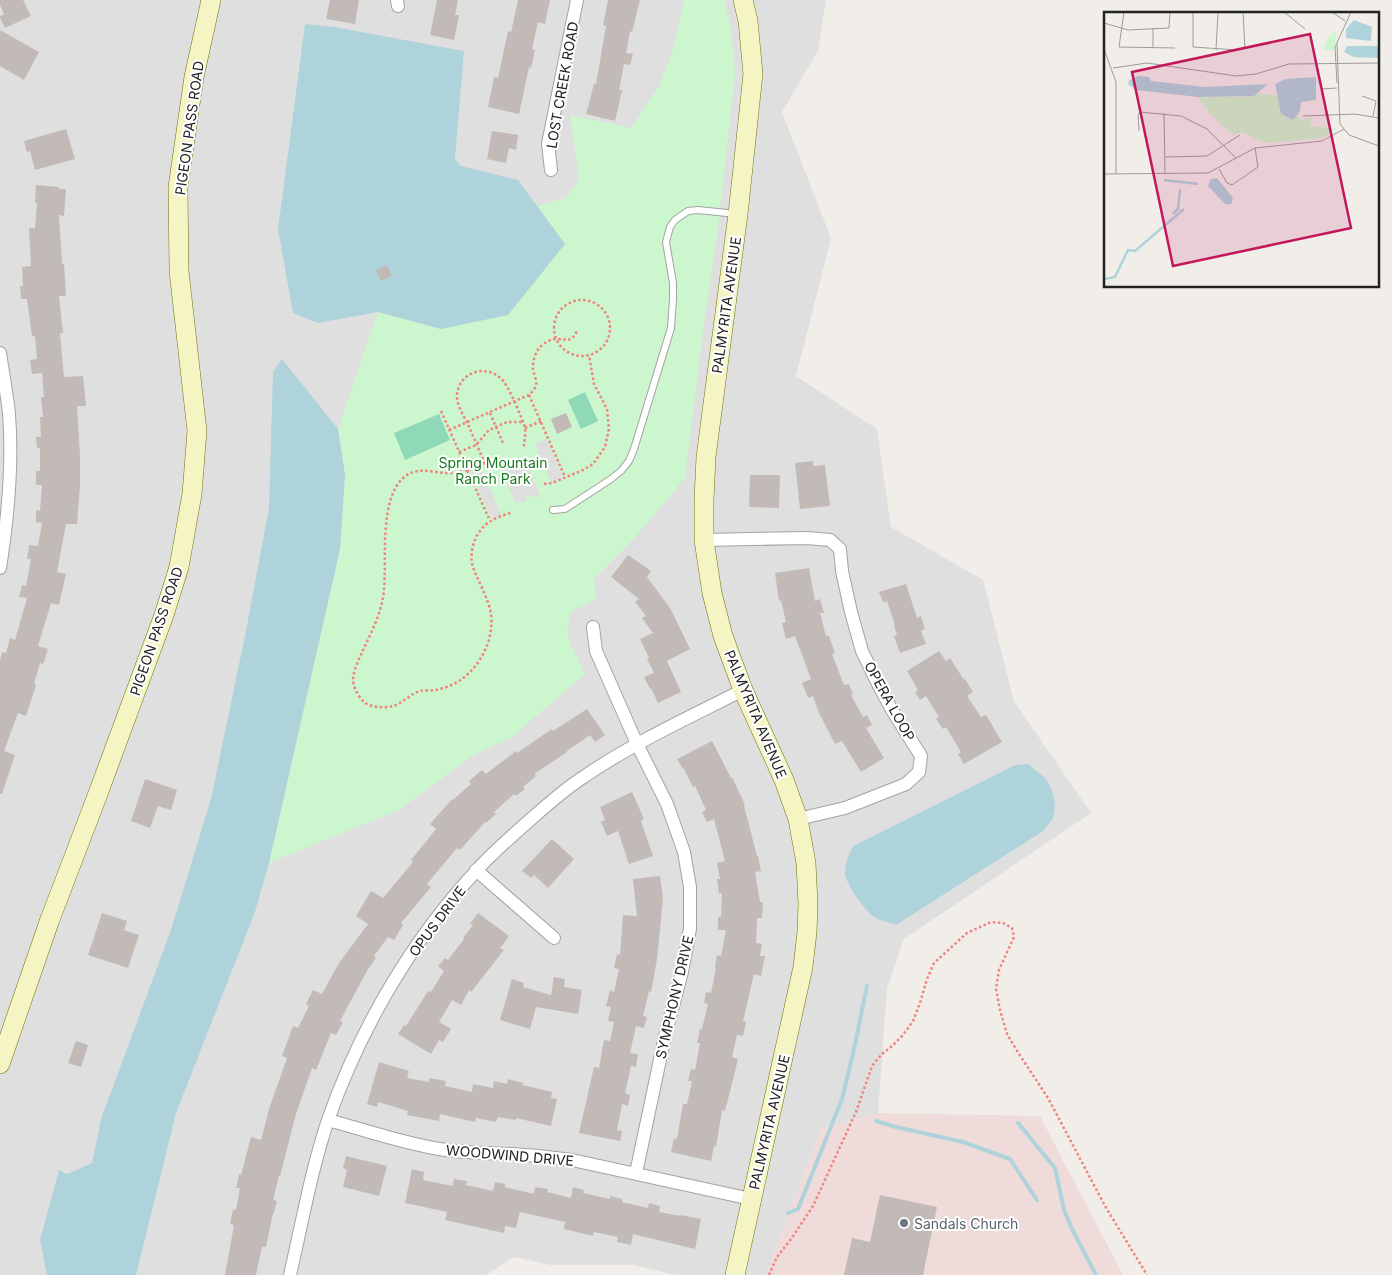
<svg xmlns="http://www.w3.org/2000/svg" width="1392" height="1275" font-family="Inter,sans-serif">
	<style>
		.residential { fill: #e0dfdf }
		.commercial { fill: #f0dbdb }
		.park { fill: #ccf6cd }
		.pitch { fill: #8fd9b9 }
		.parking { fill: #dedede }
		.water { fill: #aed3db }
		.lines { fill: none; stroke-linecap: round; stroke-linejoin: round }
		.stream { stroke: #aed3db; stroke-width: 4 }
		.building { fill: #c2bab6 }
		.lane-casing { stroke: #a3a3a3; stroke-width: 8 }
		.street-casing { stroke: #a3a3a3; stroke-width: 14 }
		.secondary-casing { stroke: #6e730e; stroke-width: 20 }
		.path { stroke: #ef837d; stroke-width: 2.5; stroke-dasharray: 2.5 2.5; stroke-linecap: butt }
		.lane { stroke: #fff; stroke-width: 6 }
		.street { stroke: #fff; stroke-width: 12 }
		.secondary { stroke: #f5f5c4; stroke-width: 19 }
		.worship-dot { fill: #6b7280; stroke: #fff; stroke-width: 2 }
		.labels { text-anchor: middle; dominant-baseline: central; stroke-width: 4; stroke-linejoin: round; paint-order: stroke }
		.street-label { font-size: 14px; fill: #222; stroke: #fff }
		.park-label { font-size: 14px; fill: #157a19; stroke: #fff }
		.worship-label { font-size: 14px; fill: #5b616d; stroke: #fff; text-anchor: start }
		.inset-river { fill: none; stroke: #aed3db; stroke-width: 2.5 }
		.inset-road { fill: none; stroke: #9e9c9a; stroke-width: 1 }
		.view { fill: #c2185b; fill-opacity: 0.15; stroke: #c2185b; stroke-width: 2.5 }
		.inset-edge { fill: none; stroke: #222; stroke-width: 2.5 }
	</style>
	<rect width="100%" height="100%" fill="#f1eeea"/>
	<path class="residential" d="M0,0H826L818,51L782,112L831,238L796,376L877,429L891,527L983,580L1014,701L1091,813L904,939L887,988L878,1113L821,1129L766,1275H676L634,1265H551L514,1257L486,1275H0Z"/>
	<path class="commercial" d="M878,1113L1040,1116L1123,1275H766L821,1129Z"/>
	<path class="park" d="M684,0H724L731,28L735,73L718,228L703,331L685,478L638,534L594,579L596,599L572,611L567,626L568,639L585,674L512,737L472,756L399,810L269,863L340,549L345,475L338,429L378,312L441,329L565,244L537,206L566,198L579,179L570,115L631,128L659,86L674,47Z"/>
	<path class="pitch" d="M585,392L598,421L581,429L568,400Z
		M439,414L450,440L405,460L394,433Z"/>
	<path class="parking" d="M546,439L563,478L552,483L535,444Z
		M516,466H528L541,497L525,496L526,502H515L501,470L517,469Z
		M481,468L502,516L492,520L471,472Z"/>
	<path class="water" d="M305,24L334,27L464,51L455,159L461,166L518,180L565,244L508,315L441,329L378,312L318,323L293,313L278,229Z
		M282,359L338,429L345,475L340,549L269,863L255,912L176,1113L136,1275H47L40,1240L59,1170L67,1174L92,1163L101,1119L171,930L211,799L245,636L269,508L273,372Z
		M1028,764L1045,778L1052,790L1055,805L1053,818L1043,831L896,925C889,922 879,921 873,916C864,909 846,885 845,873C845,863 849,855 853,846L1015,765Z"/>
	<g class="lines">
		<path class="stream" d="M876,1121L896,1127L963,1142L1010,1159L1037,1200
			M1018,1123L1055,1168L1064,1210L1072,1229L1096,1275
			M788,1213L798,1209L842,1099L853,1054L867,986"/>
	</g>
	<path class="building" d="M0,0H23L31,16L5,28L0,18V16L4,14L0,5Z
		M330,0H359L355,24L326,19Z
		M437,0H458L455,15H459L454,40L430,35Z
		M518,0H550L545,24L538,22L532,49L535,50L531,68L529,67L519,114L488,107L494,77L498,78L508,31L511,32Z
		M608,0H640L632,32L630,31L626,53L633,54L630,65L624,64L619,90H622L615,121L586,114L594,84H596L606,26L603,25Z
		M0,30L39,52L24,80L0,66Z
		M66,129L75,159L35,170L30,151L27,152L24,141Z
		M492,131L518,135L516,150L509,148L506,163L487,159Z
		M36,185L59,187V189H66L64,216L59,215L62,264H64L66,296H59L63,333H60L64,377L83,376L86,406H77L80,455V486L77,524H66L57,572L66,574L59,605L51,603L38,646L48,649L43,664L40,663L34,684L36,685L26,716L18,713L4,751L15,755L2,794H0V661L2,652L6,653L10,638L15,640L27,598L19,597L22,585L26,586L31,559H27L29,545L38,546L42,523L36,522V510L40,511L42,485H36V471H40V448H37L36,437H41L40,417H43L41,397H44L42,373L32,374L30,360L37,359L35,336H32L27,299H21L20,286H23L22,267L31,266L29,228H35L37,203H35Z
		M387,265L392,276L381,281L376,270Z
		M566,413L572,427L557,434L551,419Z
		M813,461V466L825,465L830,506L800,509L795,463Z
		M750,475H780L779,508L749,507Z
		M628,555L651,571L647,577L670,608L690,649L667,661L681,692L658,703L651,688L650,689L644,677L654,673L647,659L649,658L640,639L653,633L642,618L646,616L635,602L639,599L611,577Z
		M809,568L815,601L820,599L824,613H820L826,636H829L835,653L832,654L844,685L849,684L853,695H851L863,717L867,715L872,725L866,728L884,758L861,772L842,741L835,744L819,713L813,696L808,698L802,683L811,679L795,636L786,639L782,623L786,622L781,600L779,601L775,573Z
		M906,584L917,618L921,616L925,629L921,631L926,644L900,653L894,636L897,635L894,625H895L887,601L883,602L879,592Z
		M939,651L946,661L950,658L964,680L965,679L973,692L967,696L981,717L986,715L1002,742L964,764L958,754L961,752L946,727L943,729L936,719L939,717L926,696L920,700L915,692L918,690L907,671Z
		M587,709L605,735L595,742L590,735L567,751V752L534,774L536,776L523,787L525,789L516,796L514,794L494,812L496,814L486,823L485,822L460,850L457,848L427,884L431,887L401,923L403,925L394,940L388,937L374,956L376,958L368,969L340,1021L343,1022L336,1035L331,1033L316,1070L312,1068L296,1114L280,1176H279L273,1200L277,1201L274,1213H273L266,1247H262L256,1275H225L234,1225L230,1224L233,1209L236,1210L240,1188H236L239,1174L241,1175L251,1137L261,1140L270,1106L287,1058L282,1056L293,1026L298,1028L309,1006L306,1004L313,990L322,994L339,963L368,924L356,916L371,891L383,898L413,862L411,860L436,829L430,824L452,799L453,800L471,784L469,781L482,770L486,774L516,751L517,753L552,729L553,731Z
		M712,741L731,778L732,777L745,805L744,806L757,856H758L761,871L755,872L760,902H763L762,918H757L756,943L762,944L760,956H765L761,976L754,974L743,1021L746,1022L743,1036L737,1035L732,1057L738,1059L725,1111L722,1110L716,1147L714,1146L711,1161L671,1152L674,1138L677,1139L683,1104H687L692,1081H688L691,1069L695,1070L700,1043H697L700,1029H702L708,1004L704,1003L706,992L711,993L716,968L715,967L717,955L721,956L726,930H718V917H721L722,893L719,894L717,879H720L717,863L725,861L714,819L707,822L702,812L706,810L695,786L693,787L684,769H683L677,759Z
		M145,779L177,790L171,810L158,806L150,828L131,821Z
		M632,792L644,819L641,821L653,856L629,864L618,831L607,836L601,822L605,820L600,807Z
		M552,839L574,859L548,888L534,875L531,878L522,871Z
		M660,876L663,898L657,959L651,992L649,991L643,1016L647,1017L644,1028L636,1026L630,1053L638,1054L636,1067L631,1066L625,1093L630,1095L628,1106L622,1104L617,1130L622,1131L620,1141L579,1133L594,1067L599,1068L604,1040L610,1041L614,1022L608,1021L611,1007L606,1006L610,990L614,992L619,969L614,968L617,954L620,955L623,915L637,916L633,879Z
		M102,913L127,921L124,930L139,935L128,968L88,955Z
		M478,913L509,936L500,948L504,950L471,992L469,990L461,1005L452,1000L439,1022L451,1029L443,1042L439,1040L431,1054L398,1034L404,1025L406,1026L428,991L431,992L444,971L438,966L445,958L448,960L464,939L463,938L473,925L470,924Z
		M554,977L565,979L564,987L582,990L578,1014L536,1007L530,1029L500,1020L512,979L524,983L523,987L551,995Z
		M76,1041L88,1045L81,1067L68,1063Z
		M379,1062L409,1071L407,1078L429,1082V1078L446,1081L445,1086L472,1092L473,1084L493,1088L494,1081L507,1084L508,1079L523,1083V1085L552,1092L551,1098L557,1099L551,1126L516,1118V1120L498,1117L496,1122L476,1118L475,1122L440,1114L439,1121L407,1115L408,1111L378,1102L377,1107L367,1104Z
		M346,1156L387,1166L379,1196L343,1187L347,1170L343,1168Z
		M412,1169L424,1172L423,1180L453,1186L454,1179L467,1181L466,1185L493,1191L495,1182L505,1184V1187L534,1194L535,1187L548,1189L547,1192L571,1198L573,1187L584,1190L583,1193L610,1199V1196L622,1199V1202L648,1208L649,1203L660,1206L659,1212L681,1216V1215L701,1219L695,1249L633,1234L631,1245L617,1242L618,1237L594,1232L593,1236L564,1229L565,1222L520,1212L516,1228L505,1226L504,1233L445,1220L447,1212L405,1203Z
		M880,1195L937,1207L923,1275H844L852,1238L870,1242Z"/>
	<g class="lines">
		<g class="lane-casing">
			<path id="lane" d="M553,510L565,509L611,479L621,471L629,461L634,449L671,328L673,299V283L666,242L670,227L675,220L688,211L698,210L737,214"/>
		</g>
		<g class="street-casing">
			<path id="street" d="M397,0L398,6
				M551,170L548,144L577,0
				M0,353C3,373 7,394 9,414C13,465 8,517 0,568
				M704,540L807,538L830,540L840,549L842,571L851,612L862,651L878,684L892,710L921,756L919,772L906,784L845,808L798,819
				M593,627L596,651L637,744L667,804L684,852L690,887V929L682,972L665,1036L636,1173
				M476,870L554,938
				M328,1120C365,1130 402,1143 439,1149C463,1153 487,1153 512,1154C532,1155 552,1157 572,1160L751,1199
				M290,1275C302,1223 311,1171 328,1120C360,1029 411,941 477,870C493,852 512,836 531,819C548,804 566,788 585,776C635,742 690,717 743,690"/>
		</g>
		<g class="secondary-casing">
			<path id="secondary" d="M0,1064L49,922L96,799L164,615L179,567L192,494L197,431L179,271L178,187L194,77L211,0
				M735,1275L803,967L807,932L808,904L806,863L798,819L784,780L743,690L723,636L712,593L704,540V500L706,457L738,214L753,74L748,21L743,0"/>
		</g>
		<path class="path" d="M554 328a28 28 0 1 1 56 0a28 28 0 1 1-56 0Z
			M529,395L565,477
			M441,411L490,521
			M490,413L503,443
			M525,428L541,421
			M449,430L529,395C532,392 535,389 536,385C537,380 534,375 533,370C532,363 535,353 540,347C544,343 552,338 557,339C568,339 571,343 577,331
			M459,452L476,445L489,430L507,422H522
			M491,462C479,466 465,472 451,473C437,474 420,466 407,475C378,494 387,560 384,590C382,612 372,631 363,650C359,659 354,669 353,679C353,687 358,696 364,702C371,708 385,708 393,706C403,703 410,694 420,691C424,690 430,691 435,690C444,689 455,684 462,679C483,663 496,635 490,609C486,594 478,581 473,567C468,551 476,529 491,521C497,517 505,515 512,512
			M485,464C479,450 473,436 467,422C463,415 457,405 457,397C457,371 489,362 504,382C509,388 523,420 525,428C526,434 524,441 524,447
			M544,484L552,483L583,470L593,464L605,447L609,429L607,409L594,384L589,355
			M769,1275L777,1257L791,1239L813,1206L856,1112L872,1066L882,1054L892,1046L903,1035L913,1021L920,1003L927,979L934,963L967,933L991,922L1003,923L1012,928L1014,937L999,970L996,989L1000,1010L1007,1034L1019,1054L1048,1098L1105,1206L1147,1275"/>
		<use href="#lane" class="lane"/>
		<use href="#street" class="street"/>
		<use href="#secondary" class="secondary"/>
	</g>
	<circle class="worship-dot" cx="904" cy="1223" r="5"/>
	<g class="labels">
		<g class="street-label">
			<text transform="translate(562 85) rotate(-80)">LOST CREEK ROAD</text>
			<text transform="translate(189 128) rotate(-82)">PIGEON PASS ROAD</text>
			<text transform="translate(726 305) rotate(-82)">PALMYRITA AVENUE</text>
			<text transform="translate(156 631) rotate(-71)">PIGEON PASS ROAD</text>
			<text transform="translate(890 701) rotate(61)">OPERA LOOP</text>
			<text transform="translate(756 714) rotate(67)">PALMYRITA AVENUE</text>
			<text transform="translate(437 921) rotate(-53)">OPUS DRIVE</text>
			<text transform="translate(674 997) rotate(-77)">SYMPHONY DRIVE</text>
			<text transform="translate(769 1122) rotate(-77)">PALMYRITA AVENUE</text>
			<text transform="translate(510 1155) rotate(5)">WOODWIND DRIVE</text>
		</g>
		<g class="park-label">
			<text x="493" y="462">Spring Mountain<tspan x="493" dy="16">Ranch Park</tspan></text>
		</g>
		<g class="worship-label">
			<text x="914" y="1223">Sandals Church</text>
		</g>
	</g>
	<g transform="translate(1104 12)">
		<rect width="275" height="275" fill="#f1eeea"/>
		<path d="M233,19L230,38H218L226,23ZM156,82L174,84L177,102L188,108L193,103L198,108L207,105V114L233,117L218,126L160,131L138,120L129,123L105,101L94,85H139Z" fill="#ccf6cd"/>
		<path d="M250,8L268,15L267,29L242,26V17ZM243,34H275V46L250,45L240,40ZM34,64L45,65L47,69L101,75L164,72L150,84L94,85L32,78L24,72L25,68ZM212,65V88L197,90L196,99L189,108L177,102L171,72L182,67ZM113,166L129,186L127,192H121L104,174L107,167Z" fill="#aed3db"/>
		<path class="inset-river" d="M60,168L94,172M69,202L74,197L76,177M0,267L11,265L24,238L31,239L80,197"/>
		<path class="inset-road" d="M20,0L15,35L71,36M89,0V35L133,38L180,27M139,0L141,37M180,0L201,17M228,0L241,9M0,11L24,18L65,16L66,0M49,16V36M233,32L236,112L245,123L275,134M0,37L12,70V162M112,38L114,0M9,56L43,51L132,64L152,62L185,52L275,51M233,71L231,35L247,0M217,77L233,76M258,84L272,89L269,104M60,101L61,162M199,104L251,102L275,106M35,119L34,103L36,100L77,104L103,117L132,146M61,145L103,144L136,123M115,157L123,171L128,173L154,155L151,136M0,162L104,161L151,136L218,129L240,117"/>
		<path class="view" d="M206,22L247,216L69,254L28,60Z"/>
		<rect width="275" height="275" class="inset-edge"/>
	</g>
</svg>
